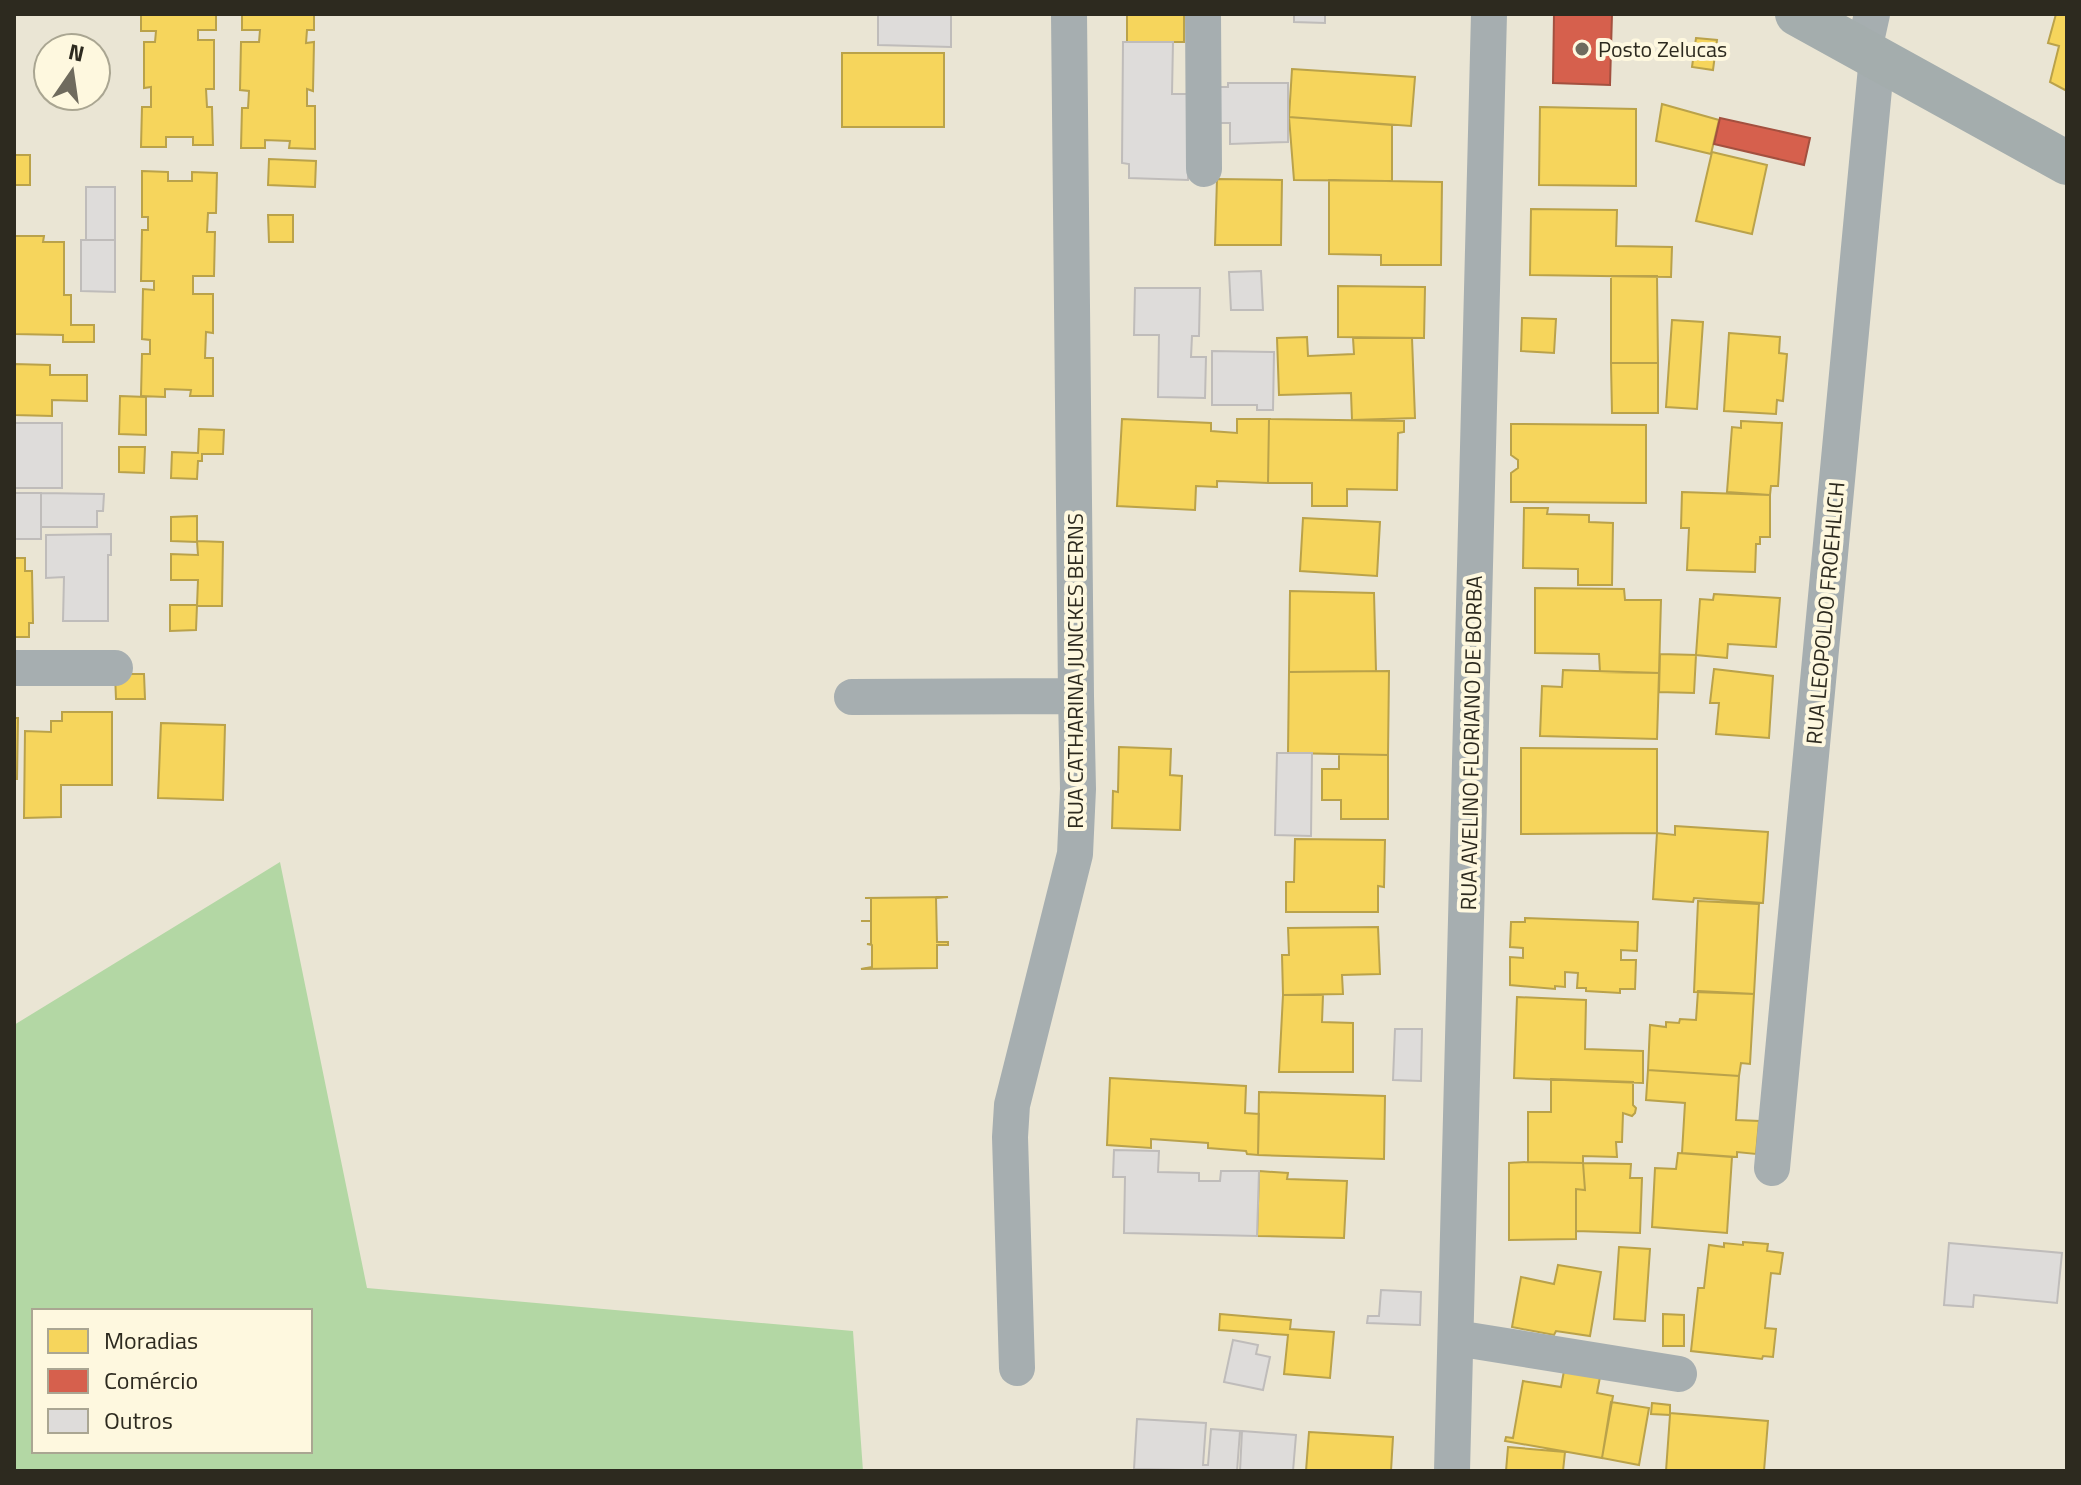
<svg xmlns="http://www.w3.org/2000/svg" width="2081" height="1485" font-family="'Titillium Web',sans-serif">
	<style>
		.forest { fill: #b3d7a4; fill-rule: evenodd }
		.homes { fill: #f6d55c; stroke: #baa24a; stroke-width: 2 }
		.shops { fill: #d6604d; stroke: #a3503f; stroke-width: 2 }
		.building { fill: #dedcda; stroke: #bfbcba; stroke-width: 2 }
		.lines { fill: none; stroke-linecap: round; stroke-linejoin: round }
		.minor { stroke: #a6aeb0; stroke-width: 36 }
		.secondary { stroke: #a4adad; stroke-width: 44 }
		.poi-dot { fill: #6f6b5e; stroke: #fef8df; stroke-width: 3 }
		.labels { text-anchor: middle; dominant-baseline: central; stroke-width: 8; stroke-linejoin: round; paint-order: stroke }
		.poi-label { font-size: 22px; fill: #2d2a1f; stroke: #fef8df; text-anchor: start }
		.street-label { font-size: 22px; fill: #2d2a1f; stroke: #fef8df }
	</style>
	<rect width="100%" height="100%" fill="#eae5d4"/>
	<path class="forest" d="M280,862L367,1288L853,1331L863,1471H14V1025ZM34,1311H310V1451H34Z"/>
	<path class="homes" d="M141,14H216V30H198V40H214V89H206L207,107H212L213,145H193V137H166V147H141L142,107H151V87L144,88V42H155L156,31H141Z
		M242,14H314V30H307L306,43L314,42L313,91L307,89V106H315V149L289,148L290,141L265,140V148H241L242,108H248L249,91L240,90L241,42H259L260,30H242Z
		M1127,14H1184V42H1127Z
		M2056,14H2067V91L2050,82L2059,46L2048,43Z
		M1696,38L1717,40L1713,70L1692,67Z
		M842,53H944V127H842Z
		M1292,69L1415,77L1411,126L1289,117Z
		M1662,104L1719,120L1711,154L1656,141Z
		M1540,107L1636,109V186L1539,185Z
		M1289,117L1392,125V181L1294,180Z
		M1712,152L1767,165L1752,234L1696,221Z
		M14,155H30V185H14Z
		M269,159L316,161L315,187L268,185Z
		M142,171L168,172V181H192V172L217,173L216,213H208L207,232H215L214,276H193V294H213V333L206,332L205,358H213V396H190L191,390L165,389V397L141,396L142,354H150V340L142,339L143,289L154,290V281H141L142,230H148V217H142Z
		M1217,179L1282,180L1281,245H1215Z
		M1329,180L1442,182L1441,265H1381V255L1329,254Z
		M1531,209L1617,210L1616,246L1672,247L1671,277L1530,275Z
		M268,215H293V242H269Z
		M15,236H44L43,242H64V295H71V325H94V342H63V335L15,334Z
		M1611,276H1657L1658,363H1611Z
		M1338,286L1425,287L1424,338L1338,337Z
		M1522,318L1556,319L1554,353L1521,351Z
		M1672,320L1703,322L1697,409L1666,407Z
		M1729,333L1780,337L1779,353L1787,354L1783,401L1777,400L1776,414L1724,411Z
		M1307,337L1308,356L1354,354L1353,338H1412L1415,418L1352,420L1351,393L1279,395L1277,338Z
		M1611,363H1658V413H1612Z
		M14,364L50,365V375H87V401L52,400V416L14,415Z
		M120,396L146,397V435L119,434Z
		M1122,419L1211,423V431L1237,433V419H1269L1268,483L1217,481V487L1196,486L1195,510L1117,506Z
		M1269,419L1404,421V432L1398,433L1397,490L1347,489V506H1312V483H1268Z
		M1741,421L1782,423L1778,486H1771L1770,495L1727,492L1732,427L1741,428Z
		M1511,424L1646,425V503L1511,502V473L1518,468V460L1511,455Z
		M199,429L224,430L223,454H202V461H198L197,479L171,478L172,452L198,453Z
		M119,447H145L144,473L119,472Z
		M1682,492L1770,495V537H1760V544H1756L1755,572L1687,570L1689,528H1681Z
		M1524,508H1548L1547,514L1589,515V522L1613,523L1612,585H1578V569L1523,568Z
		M197,516V542L171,541V517Z
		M1303,518L1380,522L1377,576L1300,571Z
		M197,541L223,542L222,606H197L198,580H171V554L198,555Z
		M14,558H25V571H32L33,623H29V637H14Z
		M1535,588L1624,589L1625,600H1661L1659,673L1600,672L1599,654L1535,653Z
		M1290,591L1374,593L1376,671L1289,672Z
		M1714,594L1780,598L1776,647L1728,644L1727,658L1696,655L1700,599L1713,600Z
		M170,605H197L196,630L170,631Z
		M1660,654L1696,655L1694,693L1659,692Z
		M1714,669L1773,676L1769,738L1716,734L1719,703H1710Z
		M1563,670L1659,673L1657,739L1540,736L1542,686L1562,687Z
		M1389,671L1388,755L1288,753L1289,672Z
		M115,674H144L145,699H116Z
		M62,712H112V785H61V817L24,818L25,731L51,732V721H62Z
		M14,718H18L17,779H14Z
		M161,723L225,725L223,800L158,798Z
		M1119,747L1171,749L1170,775L1182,776L1180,830L1112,828L1113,791L1118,792Z
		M1521,748L1657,749V833L1521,834Z
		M1339,754L1388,755V819H1341V800H1322V769H1339Z
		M1675,826L1768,832L1763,903L1694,898L1693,902L1653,899L1657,833L1675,835Z
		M1295,839L1385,840L1384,887L1378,886V912H1286V882H1294Z
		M948,897L936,898L937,942H948V945H937V968L861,969L872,967V945L867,944H871V921H861H871V898H865Z
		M1698,901L1759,904L1754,994L1694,992Z
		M1525,918L1638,922L1637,951L1621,950V960H1636L1635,989H1620V993L1586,991V988H1577L1578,973L1565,972V987L1555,986V989L1510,985V957L1523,958V948L1510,947L1511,922H1525Z
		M1378,927L1380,974L1342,975L1343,994L1283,995L1282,955H1289L1288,928Z
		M1698,991L1754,994L1750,1064L1741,1063L1739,1076L1648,1070L1650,1025L1666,1027V1022L1679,1023L1680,1019L1696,1020Z
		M1283,995H1323L1322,1022L1353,1023V1072H1279Z
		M1517,997L1586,1000L1585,1049L1643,1051V1083L1514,1078Z
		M1648,1070L1739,1076L1736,1120L1759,1121L1756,1154L1737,1152V1157L1682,1153L1685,1103L1646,1100Z
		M1110,1078L1246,1086L1245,1113L1259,1114L1258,1155L1247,1154L1246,1151L1208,1148V1143L1151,1139V1148L1107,1145Z
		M1551,1079L1633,1082V1105L1636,1108L1635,1113L1632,1116L1623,1113L1622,1142H1616L1617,1157L1583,1156V1163L1528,1162V1112H1551Z
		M1259,1092L1385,1096L1384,1159L1258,1155Z
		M1678,1153L1732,1157L1727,1233L1652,1227L1655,1168L1676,1169Z
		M1528,1162L1583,1163L1585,1190L1576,1189V1239L1509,1240V1163Z
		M1583,1163L1631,1164L1630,1178H1642L1640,1233L1576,1231V1189L1585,1190Z
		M1259,1171L1288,1173L1287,1179L1347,1181L1344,1238L1257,1236Z
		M1743,1242L1768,1244L1767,1251L1783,1253L1780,1274L1771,1273L1765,1328L1776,1329L1773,1357L1763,1356L1762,1359L1691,1351L1698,1288H1704L1709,1245L1724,1247V1243L1743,1245Z
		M1619,1247L1650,1249L1645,1321L1614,1319Z
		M1558,1265L1601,1272L1590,1336L1556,1331L1554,1335L1512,1327L1521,1277L1554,1284Z
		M1220,1314L1291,1320L1290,1329L1334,1332L1330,1378L1284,1374L1288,1335L1219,1330Z
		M1663,1314L1684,1315V1346H1663Z
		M1564,1371L1600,1377L1597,1393L1613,1396L1602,1458L1505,1441L1506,1437L1513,1438L1523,1381L1561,1387Z
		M1611,1402L1649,1408L1639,1465L1602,1458Z
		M1652,1403L1670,1405V1413L1768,1421L1764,1471H1666L1670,1415L1651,1414Z
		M1309,1432L1393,1437L1391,1471H1306Z
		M1508,1447L1565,1452L1563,1471H1506Z"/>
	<path class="shops" d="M1554,14H1612L1610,85L1553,83Z
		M1720,118L1810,138L1804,165L1714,144Z"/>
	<path class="building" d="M852,14H951V47L878,45V15Z
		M1294,14H1325V23L1294,22Z
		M1123,42H1173L1172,94H1190L1188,180L1129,178V164L1122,163Z
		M1228,83H1288V142L1230,144V123H1219L1218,87H1228Z
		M86,187H115V240H86Z
		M81,240H115V292L81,291Z
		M1261,271L1263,310H1231L1229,272Z
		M1135,288H1200L1199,336H1192L1191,357H1206L1205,398L1158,397L1159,335H1134Z
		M1212,351L1274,352L1273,410H1257V405H1212Z
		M14,423H62V488H14Z
		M14,493H41V539H14Z
		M41,493L104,494L103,511H97V527H41Z
		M111,534V555H108V621H63L64,577L46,578V535Z
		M1277,753H1312L1311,836L1275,835Z
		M1395,1029H1422L1421,1081L1393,1080Z
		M1114,1150L1159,1151L1158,1172L1199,1173V1181H1220L1221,1171H1259L1257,1236L1124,1233L1125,1177H1113Z
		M1949,1243L2062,1253L2057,1303L1974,1295L1973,1307L1944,1305Z
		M1381,1290L1421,1292L1420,1325L1367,1323L1368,1316H1379Z
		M1233,1340L1258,1345L1256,1354L1270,1357L1263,1390L1224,1382Z
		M1137,1419L1206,1423L1203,1465H1208L1211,1429L1240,1431L1237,1471L1134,1469Z
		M1242,1431L1296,1435L1293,1471H1240Z"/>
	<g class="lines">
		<path class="minor" d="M1203,14L1204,169
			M1864,50L1872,14
			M14,668H115
			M852,697L1076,696
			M1772,1168L1877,57
			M1456,1338L1679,1374
			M1017,1368L1010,1137L1012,1105L1075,854L1078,789L1076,696L1069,14
			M1452,1471L1489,14"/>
		<path class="secondary" d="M1797,14L2067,163"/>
	</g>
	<circle class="poi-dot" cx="1582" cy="49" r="8"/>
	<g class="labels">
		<g class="poi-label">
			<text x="1598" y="49">Posto Zelucas</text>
		</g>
		<g class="street-label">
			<text transform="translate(1825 613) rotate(-85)">RUA LEOPOLDO FROEHLICH</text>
			<text transform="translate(1075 671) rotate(-90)">RUA CATHARINA JUNCKES BERNS</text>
			<text transform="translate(1471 743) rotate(-89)">RUA AVELINO FLORIANO DE BORBA</text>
		</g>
	</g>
	<rect width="2081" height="1485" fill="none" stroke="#2d2a1f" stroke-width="32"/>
	<rect x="32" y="1309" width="280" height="144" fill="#fef8df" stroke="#aaa692" stroke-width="2"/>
	<rect x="48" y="1329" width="40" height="24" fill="#f6d55c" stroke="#aaa692" stroke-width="2"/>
	<text x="104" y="1349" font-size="24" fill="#2d2a1f">Moradias</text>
	<rect x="48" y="1369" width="40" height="24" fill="#d6604d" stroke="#aaa692" stroke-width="2"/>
	<text x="104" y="1389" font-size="24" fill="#2d2a1f">Comércio</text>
	<rect x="48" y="1409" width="40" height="24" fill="#dedcda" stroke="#aaa692" stroke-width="2"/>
	<text x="104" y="1429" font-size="24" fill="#2d2a1f">Outros</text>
	<g transform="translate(72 72) rotate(13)"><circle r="38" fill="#fef8df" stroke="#aaa692" stroke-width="2"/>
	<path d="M0-6L14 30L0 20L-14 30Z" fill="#6f6b5e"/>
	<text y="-12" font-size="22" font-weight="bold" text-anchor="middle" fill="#2d2a1f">N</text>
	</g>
</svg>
